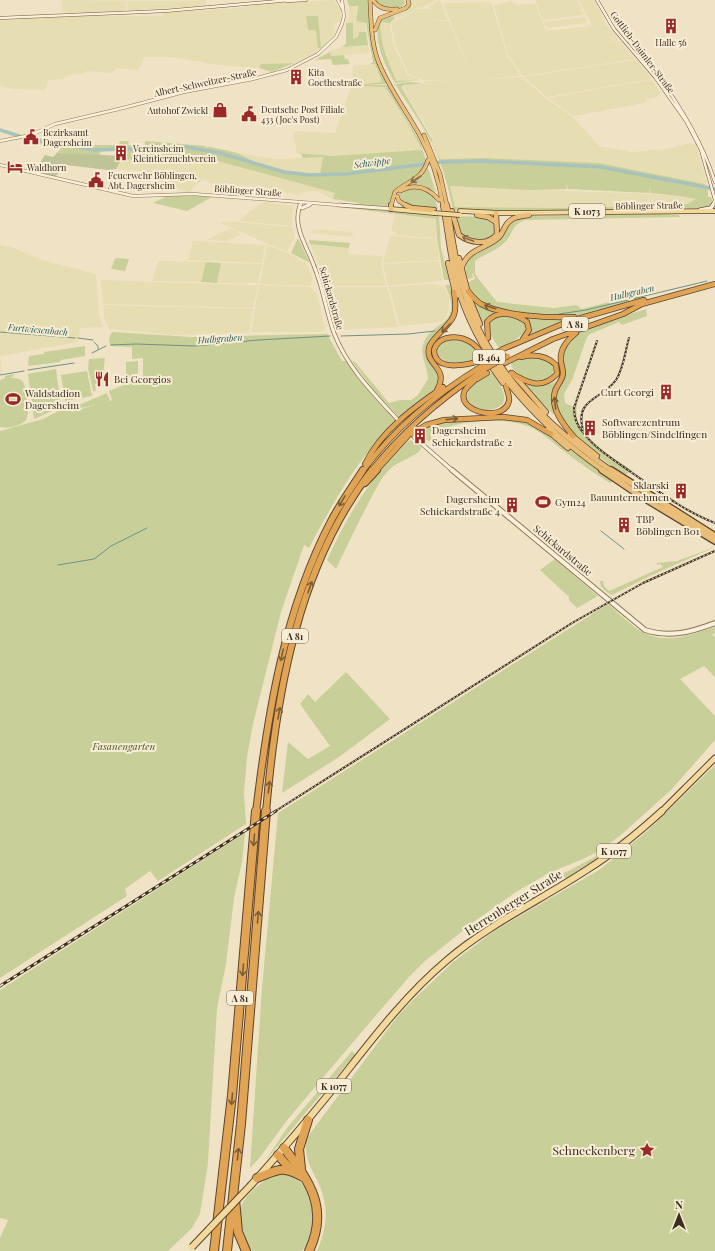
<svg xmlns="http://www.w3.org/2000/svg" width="715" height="1251" font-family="'Playfair Display',serif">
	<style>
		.farmland { fill: #e6deb2 }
		.green { fill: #c8cf98; fill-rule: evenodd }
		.cemetery { fill: #bec398 }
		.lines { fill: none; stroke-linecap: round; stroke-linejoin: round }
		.stream { stroke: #6d9289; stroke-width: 1 }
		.river { stroke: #a7c3bb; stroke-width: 3.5 }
		.tertiary-far2-casing { stroke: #8c755a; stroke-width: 3.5 }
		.tertiary-far1-casing { stroke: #8c755a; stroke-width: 4.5 }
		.tertiary-casing { stroke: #8c755a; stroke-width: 6 }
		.secondary-far1-casing { stroke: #6e563d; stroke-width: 3.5 }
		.secondary-casing { stroke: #6e563d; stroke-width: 5 }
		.primary-far2-casing { stroke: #5a432f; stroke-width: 5.5 }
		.primary-far1-casing { stroke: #5a432f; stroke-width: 7 }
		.primary-casing { stroke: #5a432f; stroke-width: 8 }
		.trunk-far2-casing { stroke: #5a432f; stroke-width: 4.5 }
		.trunk-far1-casing { stroke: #5a432f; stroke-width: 6 }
		.trunk-casing { stroke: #5a432f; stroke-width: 8 }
		.motorway-far2-casing { stroke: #5a432f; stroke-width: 6 }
		.motorway-far1-casing { stroke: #5a432f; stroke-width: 8 }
		.motorway-casing { stroke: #5a432f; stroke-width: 10 }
		.tertiary-far2 { stroke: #faf0d9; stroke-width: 2.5 }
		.tertiary-far1 { stroke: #faf0d9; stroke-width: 3 }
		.tertiary { stroke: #faf0d9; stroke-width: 4 }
		.secondary-far1 { stroke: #faf0d9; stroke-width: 2.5 }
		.secondary { stroke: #faf0d9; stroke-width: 3.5 }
		.primary-far2 { stroke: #f4d99c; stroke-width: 4 }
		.primary-far1 { stroke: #f4d99c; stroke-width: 5 }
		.primary { stroke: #f4d99c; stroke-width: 6 }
		.trunk-far2 { stroke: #eabe78; stroke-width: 3.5 }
		.trunk-far1 { stroke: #eabe78; stroke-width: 4.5 }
		.trunk { stroke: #eabe78; stroke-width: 5.5 }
		.motorway-far2 { stroke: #e1a454; stroke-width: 4.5 }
		.motorway-far1 { stroke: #e1a454; stroke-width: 6 }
		.motorway { stroke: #e1a454; stroke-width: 8 }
		.rail-far1-casing { stroke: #3b2d1f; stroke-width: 2 }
		.rail-casing { stroke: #3b2d1f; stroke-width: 3 }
		.rail-far1 { stroke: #f7edd5; stroke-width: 1; stroke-dasharray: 2; stroke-linecap: butt }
		.rail { stroke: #f7edd5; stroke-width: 1.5; stroke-dasharray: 4; stroke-linecap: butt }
		.primary-bridge-far1-casing { stroke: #5a432f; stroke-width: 5.5; stroke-linecap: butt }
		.primary-bridge-casing { stroke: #5a432f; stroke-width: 8; stroke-linecap: butt }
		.motorway-bridge-casing { stroke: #5a432f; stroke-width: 6; stroke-linecap: butt }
		.primary-bridge-far1 { stroke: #f4d99c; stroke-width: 4 }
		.primary-bridge { stroke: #f4d99c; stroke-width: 6 }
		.motorway-bridge { stroke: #e1a454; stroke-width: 4.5 }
		.oneway { stroke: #8a6e47 }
		.oneway2 { stroke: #7d5d34 }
		.labels { text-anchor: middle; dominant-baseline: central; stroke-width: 4; stroke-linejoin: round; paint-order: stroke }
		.far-poi-label { font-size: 9px; fill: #3b2d1f; stroke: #f7edd5; text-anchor: start }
		.far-street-label { font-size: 9px; fill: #3b2d1f; stroke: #f7edd5 }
		.far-water-label { font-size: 9px; font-style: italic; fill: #2d5c59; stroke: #f7edd5 }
		.shield { fill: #f7edd5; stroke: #736756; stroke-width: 1 }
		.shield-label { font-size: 9px; font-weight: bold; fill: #3b2d1f }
		.poi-label { font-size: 10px; fill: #3b2d1f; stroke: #f7edd5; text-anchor: start }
		.street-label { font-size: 10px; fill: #3b2d1f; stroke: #f7edd5 }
		.park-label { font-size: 10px; font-style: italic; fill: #4b5925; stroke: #f7edd5 }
		.near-street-label { font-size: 12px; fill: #3b2d1f; stroke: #f7edd5 }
		.near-poi-label { font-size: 12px; fill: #3b2d1f; stroke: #f7edd5; text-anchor: end }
	</style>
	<rect width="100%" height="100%" fill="#f0e3c5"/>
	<path class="farmland" d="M62,0L162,1L206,0V6L135,10L128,9L127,2H129L127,1L125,3L127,10L123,11L68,13L62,11Z
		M334,0L340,9L341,18L340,22H335L334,35L323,47L312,55L294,63L261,64L259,68L219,65L170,57H144L141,66L137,70L117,68L112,73L86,71L84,74L69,75L63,79L49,80L45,90L13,89L0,86V21L26,18L84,16H162L164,12L229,9L266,4Z
		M410,0H437L421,8L416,7L418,10L400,17L395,18L391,16L411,8Z
		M440,0L448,20L422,21H449L466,63L465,59L507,55L521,76L471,80L522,77L545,98L573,117L599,146L632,152L667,149L689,143L696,145L707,182L705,184L599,163L484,158L440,159L432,141H434V140L402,87L408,85H420L426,81H453L424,80L419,78L409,75L395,44L391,23L420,9H431L429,6Z
		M535,0H577L584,15L543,20Z
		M579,0H594L606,24H604L606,25L619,40L602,43L620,41L635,59L523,76L508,55L515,54L508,55L499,23L503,22L499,23L494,5L512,1L518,5L535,3L539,13L532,15L539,14L546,31L592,26Z
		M491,2L507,55L465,59L443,3Z
		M349,6H357L355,21L365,23L366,32H359L358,37L353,39V23H346L349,20Z
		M585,17L588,23L547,28L544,22Z
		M382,22L390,23L393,44L408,76L418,78L419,80L397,81L387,62L381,35L380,24Z
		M368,45L370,53L331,56L330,52L341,47Z
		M634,60H637L652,79L547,97L524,77Z
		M375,64L382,82L364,84V86L385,87L406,120L422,151L332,156L297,153L294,138L292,137L295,131L335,133L352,84L353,66Z
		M650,80L653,81L660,93L658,97L647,99L646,102L644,103L574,116L548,98Z
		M238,153L276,159L323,157L320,174L280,170L252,161Z
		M204,158H207L336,193L333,199L316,191L305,192L299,195L243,185L223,188L203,180L193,187L190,193L144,176L149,172L116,169L121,159L191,163Z
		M450,186L651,194L680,196L697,199L687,204L676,206L563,208L455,207Z
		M263,202L293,206L292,226L238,221Z
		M395,215L436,219V238L396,235V232L391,231Z
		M223,221L292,227L295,236L287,252L220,223Z
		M230,228L241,234L226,241L207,240Z
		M314,229L353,232L352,237L310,233Z
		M390,236L437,239L439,260L383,263Z
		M193,241L265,245L262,263L188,260Z
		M310,244L349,248L348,254L383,256L381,264L386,285L383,286H333L325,279Z
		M0,245L14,248L42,260L96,274L99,315L103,327L80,328L78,342L0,356L2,373L0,374Z
		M267,245L290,254L307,264L313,279L310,286L260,284Z
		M158,261L206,262L201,282L152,281Z
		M439,261L443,279L441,281L388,286L383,264Z
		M221,263L262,264L258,283H217Z
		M101,280L152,282L258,285L253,308L103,304Z
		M433,284L444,286L449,298V310L444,320L442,322L400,326L389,287Z
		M259,285L310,287L317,294L325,330L321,332H251Z
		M335,287H387L398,327L339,330L334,318L329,298Z
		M103,305L215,308L253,309L249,333L173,335L109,329L104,317Z"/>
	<path class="green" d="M347,0H368C369,34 372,53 387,84L364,85H387L420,142L426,160L423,172L394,190L389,205L387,206L358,204L360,203L333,199L335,193L207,158L191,163L121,159L125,150L101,151L99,156L57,153L61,148L36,143L39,139L91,148L95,145H119L120,141H129L128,145H145V141L206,146L204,149L207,147H211L238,153L252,161L280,170L320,174L323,157L303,158L301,154L297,153L332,156L422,150L406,120L385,87L364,86V84L382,82L375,64H370L373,62L366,23L356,21L358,6H349Z
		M375,0H404L405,3C398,14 385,8 376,3Z
		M409,0H410L411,8L391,16L395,18L400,17L395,18L390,23L382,22L380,24C381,45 388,63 397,81L419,80L395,83C385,65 372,40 380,20L405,9Z
		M306,16H318L321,48H318L316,30H308Z
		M346,23H353V39L358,37L359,32H366L368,45L341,47L346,44Z
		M330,52L331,56L344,55L345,59H348L350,64L333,65L331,59L315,60Z
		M294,63L272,72L259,68L261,64Z
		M410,82L421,83L420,84L404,85L401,87L433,141L432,142L440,159L484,158L599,163L705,184L704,189H708V197H711L713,203L711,207L704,208L487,211L453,210C450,194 446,179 441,165C432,136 411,110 395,84ZM565,180L568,189L650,193L649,187L651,193L680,196L696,199L687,204L676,206L563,208L455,207L450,186L530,190L567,189Z
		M428,168L436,192C426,186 405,180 396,193C394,196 394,202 393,206L392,207L397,191L422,176Z
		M413,188C428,189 435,193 438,209L435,207V209C423,208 405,209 399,196V194Z
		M190,195L212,197L187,211L153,203L167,196Z
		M349,207L439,215L441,248L449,280H444L437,238L436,219L347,208Z
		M659,214L713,216L679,215L680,217L525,220C511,225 514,233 505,242C497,251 484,254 475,261V273L477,277L497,302L554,308L577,305L581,309L643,294L644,300C621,305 597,313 573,316C555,318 494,311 480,302C473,297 469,290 468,282L475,279L473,273L472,274L473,278L467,279C460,248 483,254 500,240C504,236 504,231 507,227C513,217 525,216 535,216Z
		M455,216L486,217L494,223L496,232L493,237L477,241L460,235Z
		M298,238L310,263L291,253Z
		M309,240L350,243L349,248L310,244Z
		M116,258L129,259L125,271L111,269L115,259Z
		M206,262L221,263L217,283L201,282Z
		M445,285H450L454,297L455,312L427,350L440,373L437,386L435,388L399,417L373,389L352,361L355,362L389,403L400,400H411L418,395L428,379C428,368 420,356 423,345C431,319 465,328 445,285Z
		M472,299L494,309L566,320L526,337C541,323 517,317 507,313L486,321L484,324L479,317Z
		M646,309L647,316L622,325L619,322L590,334L587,337L572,380L564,394L565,403L572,406L577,404C571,437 610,455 633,471L624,475C604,461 557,427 556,400C555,391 562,385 563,377C565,351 559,345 585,329Z
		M510,315L524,322L526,331L514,341L499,348L490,334L489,323L498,316Z
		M112,332L191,337L327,334L342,361H347L396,420C359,457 333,502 309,548L304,545L281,612L253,724L247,757L244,793L246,824L158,881L150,871L125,889L127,896L0,978V431L43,419L68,406L72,412L95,405L73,410L72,408L107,393L110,401L112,400L109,391L143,377V358L132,359V347L110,346L109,338Z
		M451,340C464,341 472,343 478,355L476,359C464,363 436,367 437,347L440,344Z
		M85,346V356L61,360L60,362L28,366L29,356L44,354V352Z
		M522,357H541L552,364C559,381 536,383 525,378C519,376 515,371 511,366L512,362Z
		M105,358L103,376H98V383L95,384L96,391H93L88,368L89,359Z
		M138,361V376L126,378V362Z
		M56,369L61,407L34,419L28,374Z
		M87,371L92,396L65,401L61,375Z
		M492,373C499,383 507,392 503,404C491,413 476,412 467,399C467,385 481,380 492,373Z
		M13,374L14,376L10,378C14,378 19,378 22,381C27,384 30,415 26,420C21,426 7,429 0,427V380L5,378V376Z
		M556,382L552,394L554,415L523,384L540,386Z
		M499,417L521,420L536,425L613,481L610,483C594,473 579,463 565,452C552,443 540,429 524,425C509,420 492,420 476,422C459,423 445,426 430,436L434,439L428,441L417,435L420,433L418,431L439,422Z
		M410,440L420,446L421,449C416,457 398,461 390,469C381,478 376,489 370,500C358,523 347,546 336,569L327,560C345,521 363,489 392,458C398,452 403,445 410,440Z
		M715,547L650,576L612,595C606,592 600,588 600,581H603L604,586L609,591L663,567L660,564L657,565V563L677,561Z
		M555,559L598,596L577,608L569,600V597L540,570Z
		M608,604C618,612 628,623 639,630C664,646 690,635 715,627V633L712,635L715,637V677L704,666L680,679L715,716V740L671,790L622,834L601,850L583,859L549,873L516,892L475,921L424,962L409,977L365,1028L288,1119L261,1156L250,1168L262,988L278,813Z
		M346,672L390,719L339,757L282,793L288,742L308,759L330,746L300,704L308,694L315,702Z
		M715,765V1251H317C326,1230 329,1211 321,1189C313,1169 304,1162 306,1139L397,1017L413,1000L452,963L494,931L599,870L644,834Z
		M648,818V819C622,841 597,861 567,878L558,876C591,860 621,843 648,818Z
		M245,833L242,862L234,898L226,964L217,1008L208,1163L200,1214L192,1228L168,1251H0V1238L8,1220L0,1218V990Z
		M352,1051L355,1054L352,1058L265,1161L287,1128Z
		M279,1173C283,1173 288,1173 292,1175C307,1184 315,1206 314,1222C314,1233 308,1243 302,1251H249L242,1238L245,1236C242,1227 239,1214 242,1205C245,1194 269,1176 279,1173Z"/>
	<path class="cemetery" d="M57,153L123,156L116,169L108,170L66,165L55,177L32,172L36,169L45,155L53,157Z"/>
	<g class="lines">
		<path class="stream" d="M559,314L586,310L707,281
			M0,332L75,338
			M341,336L408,334L435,331
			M78,338L93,340
			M94,342L98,346V349
			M111,345L136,344L195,346L258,340L330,336
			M92,353L106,346
			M28,370L74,363
			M0,375L24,371
			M601,531L624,549
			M58,565L94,559L111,546L147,528"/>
		<path class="river" d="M0,130L19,136
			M33,139L95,150L186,147L220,153L284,172L309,175L346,174L442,162L482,161L601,167L715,189"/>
		<g class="tertiary-far2-casing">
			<path id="tertiary-far2" d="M338,0L342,8
				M0,141L31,135L55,124L123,108L184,92L253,79L287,70L318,54L336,37L342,24L344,16L342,0
				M0,165L133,196L193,194L352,206
				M300,206L302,202
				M307,206L311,204"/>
		</g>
		<g class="tertiary-far1-casing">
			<path id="tertiary-far1" d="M300,205C292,227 307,246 314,266C323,287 326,311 334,333C347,367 373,393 397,419
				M339,205L393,209
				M302,208L309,205
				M414,437L453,471"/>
		</g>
		<g class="tertiary-casing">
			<path id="tertiary" d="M452,470L645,630C670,638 691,632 715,623"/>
		</g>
		<g class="secondary-far1-casing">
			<path id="secondary-far1" d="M597,0L614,29L655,77L686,121L701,150L715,200
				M287,1L306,0
				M0,18L165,11L290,0
				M661,80C684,112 703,144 715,182
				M712,206L715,200"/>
		</g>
		<g class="secondary-casing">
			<path id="secondary" d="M700,210L711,208L713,205"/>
		</g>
		<g class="primary-far2-casing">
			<path id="primary-far2" d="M391,209L434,213
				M460,211L500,213L715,211"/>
		</g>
		<g class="primary-far1-casing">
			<path id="primary-far1" d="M661,812L715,758"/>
		</g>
		<g class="primary-casing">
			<path id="primary" d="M251,1185C277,1156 303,1126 328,1095C365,1049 400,1000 446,961C489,924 541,900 588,869C615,852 639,832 662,811"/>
		</g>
		<g class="trunk-far2-casing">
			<path id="trunk-far2" d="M370,0C371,19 371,40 377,58C387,86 406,110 420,136C432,158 439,181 443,206
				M373,0C379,9 387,10 397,9
				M375,30L380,18L406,8L409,4L408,0
				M424,135L440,174L447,206
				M400,191C415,183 428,187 439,200
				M397,196L399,201L407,206
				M391,206L395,192C409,180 422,180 428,160"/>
		</g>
		<g class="trunk-far1-casing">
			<path id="trunk-far1" d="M405,205L412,208L434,210
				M443,205C449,236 451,268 461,298C486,370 542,428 604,471
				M447,205C452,234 455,263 464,292C487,368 548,427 612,471
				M391,209V205
				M452,211L459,235C470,243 488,246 497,234L496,213
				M477,215L488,217L496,222
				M459,258L469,297L480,324
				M448,263L456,296
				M462,267C468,249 485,249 498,238C504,233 504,224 511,220C516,216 523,216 529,215
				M488,362L503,383
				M512,373L546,412
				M547,430L568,448
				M570,434L597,456"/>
		</g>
		<g class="trunk-casing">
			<path id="trunk" d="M602,470L639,495L715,541
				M611,470L715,536"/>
		</g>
		<g class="motorway-far2-casing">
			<path id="motorway-far2" d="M468,291C472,296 476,301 481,304C503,316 549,318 574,317
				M488,338L487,322C497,309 515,313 527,322L529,330L523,339
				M503,349L567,322L644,300
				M483,354C479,350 476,346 472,343C460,335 439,334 434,350C435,374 472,364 485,359
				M505,363L553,339L623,314L642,304L715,284
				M511,373C527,383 542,390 557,374L556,365C546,355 534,354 521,357
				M477,379L487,373
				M474,381C471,384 465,388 464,393C458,412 504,423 509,401C510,396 507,391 506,386
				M437,390C450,367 425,366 429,348C430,343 434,339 438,335C454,319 458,315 454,292
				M412,434L426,425L444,420L503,417L527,420L551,434
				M573,436C563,424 550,408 555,391C557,385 562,381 563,374C563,370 562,366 561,362C559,349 567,340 576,333
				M365,464C381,431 413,408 443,387
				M363,471C395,427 436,394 482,366
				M371,471C403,430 442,398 485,369
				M376,471L415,428"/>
		</g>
		<g class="motorway-far1-casing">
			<path id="motorway-far1" d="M365,483L377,470
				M256,812C268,712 284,611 331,521C340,504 352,487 363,470
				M266,812C276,694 298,565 372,470"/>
		</g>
		<g class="motorway-casing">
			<path id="motorway" d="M284,1148C310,1181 329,1209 309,1251
				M278,1155L291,1170
				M301,1169L299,1149L308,1120
				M257,1178C278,1170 282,1165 303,1177
				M235,1199L238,1232L246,1251
				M214,1251L232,1095L256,811
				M227,1251L241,1124L266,811"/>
		</g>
		<use href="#tertiary-far2" class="tertiary-far2"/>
		<use href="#tertiary-far1" class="tertiary-far1"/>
		<use href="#tertiary" class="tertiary"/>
		<use href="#secondary-far1" class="secondary-far1"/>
		<use href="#secondary" class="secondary"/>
		<use href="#primary-far2" class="primary-far2"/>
		<use href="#primary-far1" class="primary-far1"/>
		<use href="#primary" class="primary"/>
		<use href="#trunk-far2" class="trunk-far2"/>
		<use href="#trunk-far1" class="trunk-far1"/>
		<use href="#trunk" class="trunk"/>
		<use href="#motorway-far2" class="motorway-far2"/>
		<use href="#motorway-far1" class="motorway-far1"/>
		<use href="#motorway" class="motorway"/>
		<g class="rail-far1-casing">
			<path id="rail-far1" d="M597,341L574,408C574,417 576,424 582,431C594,448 614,460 631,472C658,491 684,511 715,523
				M583,430C574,398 602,400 616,380C624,368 625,351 629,338
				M274,812L572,623L643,583L715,551"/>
		</g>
		<g class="rail-casing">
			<path id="rail" d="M0,986L276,811"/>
		</g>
		<use href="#rail-far1" class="rail-far1"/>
		<use href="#rail" class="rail"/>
		<g class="primary-bridge-far1-casing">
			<path id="primary-bridge-far1" d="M434,213L460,215"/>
		</g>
		<g class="primary-bridge-casing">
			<path id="primary-bridge" d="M192,1247L251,1185"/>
		</g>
		<g class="motorway-bridge-casing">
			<path id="motorway-bridge" d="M485,359L503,349
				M482,366L499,357
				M485,369L508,356"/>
		</g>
		<use href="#primary-bridge-far1" class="primary-bridge-far1"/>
		<use href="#primary-bridge" class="primary-bridge"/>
		<use href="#motorway-bridge" class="motorway-bridge"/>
	</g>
	<defs><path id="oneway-shaft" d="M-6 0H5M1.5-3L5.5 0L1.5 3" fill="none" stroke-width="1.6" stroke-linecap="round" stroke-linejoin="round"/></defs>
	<g class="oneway">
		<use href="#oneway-shaft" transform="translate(416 179) rotate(149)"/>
		<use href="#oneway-shaft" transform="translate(468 239) rotate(-159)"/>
	</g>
	<g class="oneway2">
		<use href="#oneway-shaft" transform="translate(490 307) rotate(-163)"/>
		<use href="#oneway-shaft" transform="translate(446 328) rotate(135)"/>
		<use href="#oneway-shaft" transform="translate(555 403) rotate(-96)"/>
		<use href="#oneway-shaft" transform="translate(452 419) rotate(-6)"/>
		<use href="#oneway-shaft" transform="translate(342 501) rotate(121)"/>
		<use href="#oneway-shaft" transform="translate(310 587) rotate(-71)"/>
		<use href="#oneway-shaft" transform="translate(282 655) rotate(103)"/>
		<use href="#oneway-shaft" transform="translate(279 713) rotate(-80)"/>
		<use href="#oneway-shaft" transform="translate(269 787) rotate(-83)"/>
		<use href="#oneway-shaft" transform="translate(254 840) rotate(95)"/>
		<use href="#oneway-shaft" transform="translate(258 917) rotate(-85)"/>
		<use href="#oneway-shaft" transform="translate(243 970) rotate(95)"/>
		<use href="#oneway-shaft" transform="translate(232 1099) rotate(95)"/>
		<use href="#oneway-shaft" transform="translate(238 1154) rotate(-84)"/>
	</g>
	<defs>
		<g id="building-bare" transform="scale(1.2)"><path d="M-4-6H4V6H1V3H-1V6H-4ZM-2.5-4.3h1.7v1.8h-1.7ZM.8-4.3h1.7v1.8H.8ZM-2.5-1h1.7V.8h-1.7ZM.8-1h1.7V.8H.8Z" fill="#9d2828" stroke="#f7edd5" stroke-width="2.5" paint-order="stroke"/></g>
		<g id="shop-bare" transform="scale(1.2)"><path d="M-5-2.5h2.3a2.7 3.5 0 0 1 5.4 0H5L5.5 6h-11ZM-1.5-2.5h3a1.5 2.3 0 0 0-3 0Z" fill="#9d2828" stroke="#f7edd5" stroke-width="2.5" paint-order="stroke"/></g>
		<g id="civic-bare" transform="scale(1.2)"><path d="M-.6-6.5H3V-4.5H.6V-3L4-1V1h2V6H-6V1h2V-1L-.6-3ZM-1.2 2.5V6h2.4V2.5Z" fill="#9d2828" stroke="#f7edd5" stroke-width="2.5" paint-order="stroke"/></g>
		<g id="hotel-bare" transform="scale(1.2)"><path d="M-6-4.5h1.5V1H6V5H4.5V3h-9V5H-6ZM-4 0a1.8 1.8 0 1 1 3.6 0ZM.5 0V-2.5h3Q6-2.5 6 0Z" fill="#9d2828" stroke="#f7edd5" stroke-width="2.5" paint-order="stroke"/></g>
		<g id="restaurant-bare" transform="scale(1.2)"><path d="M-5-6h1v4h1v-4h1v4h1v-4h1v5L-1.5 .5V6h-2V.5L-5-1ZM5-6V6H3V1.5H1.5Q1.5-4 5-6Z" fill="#9d2828" stroke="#f7edd5" stroke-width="2.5" paint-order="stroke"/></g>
		<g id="stadium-bare" transform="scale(1.2)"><path d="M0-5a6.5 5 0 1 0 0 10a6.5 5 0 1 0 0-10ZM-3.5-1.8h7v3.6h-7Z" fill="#9d2828" stroke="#f7edd5" stroke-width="2.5" paint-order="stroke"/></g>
		<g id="sight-bare" transform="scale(1.2)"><path d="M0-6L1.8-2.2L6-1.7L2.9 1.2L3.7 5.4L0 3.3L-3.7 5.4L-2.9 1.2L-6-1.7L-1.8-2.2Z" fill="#9d2828" stroke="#f7edd5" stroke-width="2.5" paint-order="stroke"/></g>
	</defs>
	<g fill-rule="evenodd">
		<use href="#building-bare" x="671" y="26"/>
		<use href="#building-bare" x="296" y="77"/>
		<use href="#shop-bare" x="220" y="110"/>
		<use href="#civic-bare" x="249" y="114"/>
		<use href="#civic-bare" x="31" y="137"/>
		<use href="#building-bare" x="121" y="153"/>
		<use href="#hotel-bare" x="15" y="167"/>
		<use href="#civic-bare" x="96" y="180"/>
		<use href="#restaurant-bare" x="102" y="379"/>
		<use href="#building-bare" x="666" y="392"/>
		<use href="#stadium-bare" x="13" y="399"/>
		<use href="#building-bare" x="590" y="428"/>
		<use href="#building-bare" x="420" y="436"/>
		<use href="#building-bare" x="681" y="491"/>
		<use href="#stadium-bare" x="543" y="502"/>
		<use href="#building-bare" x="512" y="505"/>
		<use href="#building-bare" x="624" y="525"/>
		<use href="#sight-bare" x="647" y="1150"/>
	</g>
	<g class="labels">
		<g class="far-poi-label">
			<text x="671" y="42" text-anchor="middle">Halle 56</text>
			<text x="308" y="72">Kita<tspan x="308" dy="10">Goethestraße</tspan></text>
			<text x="261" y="109">Deutsche Post Filiale<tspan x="261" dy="10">433 (Joe's Post)</tspan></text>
			<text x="208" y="110" text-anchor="end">Autohof Zwickl</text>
			<text x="43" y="132">Bezirksamt<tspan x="43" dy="10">Dagersheim</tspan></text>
			<text x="133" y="148">Vereinsheim<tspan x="133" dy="10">Kleintierzuchtverein</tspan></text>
			<text x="27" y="167">Waldhorn</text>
			<text x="108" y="175">Feuerwehr Böblingen,<tspan x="108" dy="10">Abt. Dagersheim</tspan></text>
		</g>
		<g class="far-street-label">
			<text transform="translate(643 52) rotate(53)">Gottlieb-Daimler-Straße</text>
			<text transform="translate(205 82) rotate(-12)">Albert-Schweitzer-Straße</text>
			<text transform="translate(248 190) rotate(4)">Böblinger Straße</text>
			<text transform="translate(649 205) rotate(-1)">Böblinger Straße</text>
			<text transform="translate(332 298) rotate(74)">Schickardstraße</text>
		</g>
		<g class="far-water-label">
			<text transform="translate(372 162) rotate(-7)">Schwippe</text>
			<text transform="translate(632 292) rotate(-13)">Hulbgraben</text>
			<text transform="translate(38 329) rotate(5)">Furtwiesenbach</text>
			<text transform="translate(220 338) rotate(-4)">Hulbgraben</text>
		</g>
		<g class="shield">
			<rect x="569" y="204" width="36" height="14" rx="3"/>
			<rect x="562" y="317" width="26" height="14" rx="3"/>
			<rect x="473" y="350" width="32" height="14" rx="3"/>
			<rect x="282" y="629" width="26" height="14" rx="3"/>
			<rect x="597" y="844" width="34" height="14" rx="3"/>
			<rect x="227" y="991" width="26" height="14" rx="3"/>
			<rect x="317" y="1079" width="34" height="14" rx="3"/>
		</g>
		<g class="shield-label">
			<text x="587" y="211">K 1073</text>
			<text x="575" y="324">A 81</text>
			<text x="489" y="357">B 464</text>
			<text x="295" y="636">A 81</text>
			<text x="614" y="851">K 1077</text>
			<text x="240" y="998">A 81</text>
			<text x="334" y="1086">K 1077</text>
		</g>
		<g class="poi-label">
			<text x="114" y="379">Bei Georgios</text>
			<text x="654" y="392" text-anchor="end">Curt Georgi</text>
			<text x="25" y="393">Waldstadion<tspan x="25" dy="12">Dagersheim</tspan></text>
			<text x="602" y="422">Softwarezentrum<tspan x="602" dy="12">Böblingen/Sindelfingen</tspan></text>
			<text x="432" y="430">Dagersheim<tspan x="432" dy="12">Schickardstraße 2</tspan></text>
			<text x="669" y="485" text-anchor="end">Sklarski<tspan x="669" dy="12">Bauunternehmen</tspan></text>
			<text x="500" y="499" text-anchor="end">Dagersheim<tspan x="500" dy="12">Schickardstraße 4</tspan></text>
			<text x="555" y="502">Gym24</text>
			<text x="636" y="519">TBP<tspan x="636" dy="12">Böblingen B01</tspan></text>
		</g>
		<g class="street-label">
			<text transform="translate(563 550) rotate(40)">Schickardstraße</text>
		</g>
		<g class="park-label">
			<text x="124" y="746">Fasanengarten</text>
		</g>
		<g class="near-street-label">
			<text transform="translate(513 902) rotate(-32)">Herrenberger Straße</text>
		</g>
		<g class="near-poi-label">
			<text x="635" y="1150">Schneckenberg</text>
		</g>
	</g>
	<g transform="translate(679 1215)" stroke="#f7edd5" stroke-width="3" paint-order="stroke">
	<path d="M0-3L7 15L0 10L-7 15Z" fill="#3b2d1f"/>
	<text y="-6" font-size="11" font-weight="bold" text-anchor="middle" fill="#3b2d1f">N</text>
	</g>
</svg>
